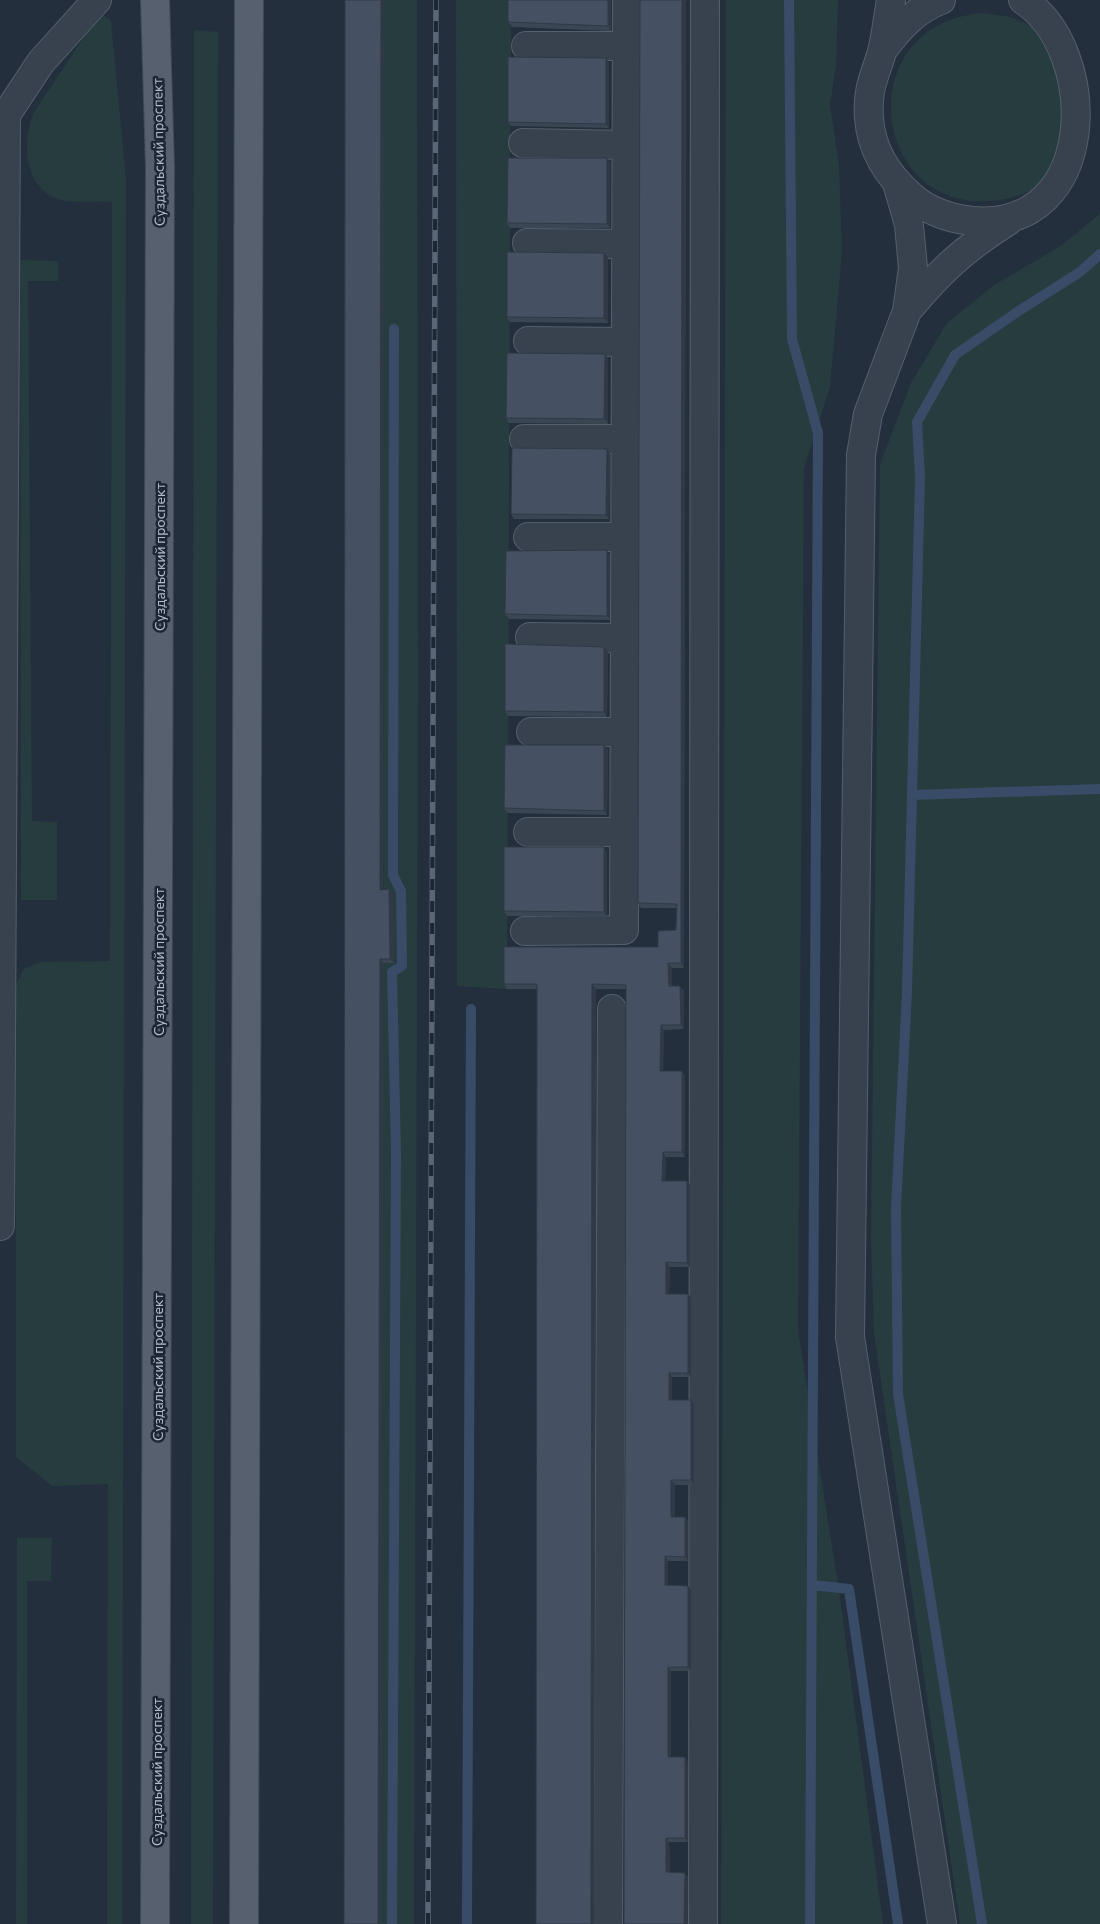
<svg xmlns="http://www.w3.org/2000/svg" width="1100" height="1924" font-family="Commissioner,sans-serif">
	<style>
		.green { fill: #263c3f }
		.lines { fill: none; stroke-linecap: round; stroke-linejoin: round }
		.stream { stroke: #394c67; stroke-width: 10 }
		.minor-casing { stroke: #565f6c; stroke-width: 30 }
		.major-casing { stroke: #414a57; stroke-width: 30 }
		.minor { stroke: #38414e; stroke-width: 28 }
		.major { stroke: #56606e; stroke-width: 28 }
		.rail-casing { stroke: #5a6575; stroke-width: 5.5 }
		.rail { stroke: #1d2633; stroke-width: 4; stroke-dasharray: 11; stroke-linecap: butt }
		.wall { fill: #3b4654 }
		.shaded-wall { fill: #303945 }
		.building { fill: #455162; stroke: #303945 }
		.labels { text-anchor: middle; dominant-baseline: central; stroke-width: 5; stroke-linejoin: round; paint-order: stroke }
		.street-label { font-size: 14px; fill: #b4bcc9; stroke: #1d2633 }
	</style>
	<rect width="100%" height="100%" fill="#242f3e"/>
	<path class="green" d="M384,0H417L418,678L414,1924H381L383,963H394L393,894L383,895Z
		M456,0H511L507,989L457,986Z
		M726,0H838L836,65L830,105L839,165L842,252L830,387L804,468L798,1330L840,1598L883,1924H721Z
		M984,13L1011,17L1035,28L1079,107C1072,121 1053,171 1045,180C1031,194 1008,200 989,201C869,210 850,22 984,13Z
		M98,16H105L111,21L126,180L122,1924H107L108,1484L52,1486L16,1457V984L24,969L40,962L110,961L112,202C97,200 70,204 57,199C23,185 22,141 34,112Z
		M194,30L218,32L213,1924H191Z
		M1100,214V1924H960L874,1333L871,1238L880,464L911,383L947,323L994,285L1059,247Z
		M20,260L58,261V281H28L32,821L57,822V900H21Z
		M17,1538H52L51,1581H27V1924H16Z"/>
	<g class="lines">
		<path class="stream" d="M789,0L792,339L818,433L810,1924
			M912,795L1100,789
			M812,1585L849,1589L898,1924
			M392,1924L396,1153L392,972L402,966L401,891L393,875L394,329
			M467,1924L471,1009
			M982,1924L898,1394L896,1208L907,992L920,477L917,422L955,355L1017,312L1080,272L1100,254"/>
		<g class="minor-casing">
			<path id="minor" d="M891,0C888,17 886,35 882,52C874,78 867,89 869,118C871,149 888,176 911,196C927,211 951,219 973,221C1100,231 1100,50 1023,0
				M526,46H627
				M882,51C898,29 916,9 941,0
				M523,143L626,145
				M897,183L909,225L913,268L907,311L868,414L861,455L850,1337L942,1924
				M527,243L626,244
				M907,311C940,271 964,249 1008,221
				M528,341L625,342
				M524,439H625
				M528,537H625
				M530,637L624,638
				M531,732H624
				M528,832H624
				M525,931L624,930L627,0
				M0,1226L6,115L41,62L97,0
				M608,1924L612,1009
				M703,1924L705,0"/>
		</g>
		<g class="major-casing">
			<path id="major" d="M155,0L160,167L155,1924
				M244,1924L249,0"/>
		</g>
		<use href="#minor" class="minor"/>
		<use href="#major" class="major"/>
		<g class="rail-casing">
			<path id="rail" d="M428,1924L436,0"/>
		</g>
		<use href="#rail" class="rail"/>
	</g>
	<path class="wall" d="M345,0H384L383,890L393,894L394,963H383L381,1924H344Z
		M508,0H611V31L512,27L508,22Z
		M640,0H686L684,968H672V986L684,991V1029L664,1030L663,1071L685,1076V1157H666L665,1181H687L690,1185V1267H670L669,1294H688L691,1298V1377H672V1400H691L694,1404V1485H675V1517H685L688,1522V1561H668V1585L691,1590V1671H671V1757L688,1762V1842H669L670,1873L688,1877L624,1924L626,989H596L594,1924H536L537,989H507L504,984L658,947L676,930L677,908H641L638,903Z
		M609,63V128L511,126L508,122Z
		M610,163V228H510L507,223Z
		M608,257V323L510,322L507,317Z
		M605,354L608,359V424L509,423L506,418Z
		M607,449L610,454L609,519H514L511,514Z
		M610,555V620L509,619L505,614Z
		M608,652L607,717L508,716L505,711Z
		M608,749L607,815L508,813L504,808Z
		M607,852V917L507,916L504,911Z"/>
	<path class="shaded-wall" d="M381,0H384L383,895L380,890Z
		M608,0H611V31L608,26Z
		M682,0H686L684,968L681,963Z
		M606,58L609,63V128L606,124Z
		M607,158L610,163V228L607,224Z
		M604,253L608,257V323L604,318Z
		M605,354L608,359V424L604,419Z
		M607,449L610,454L609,519L606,515Z
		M607,550L610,555V620L607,616Z
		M604,647L608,652L607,717L604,712Z
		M604,745L608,749L607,815L604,811Z
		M604,847L607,852V917L604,912Z
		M389,889L393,894L394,963L390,959Z
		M380,959L383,963L381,1924H378Z
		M668,963L672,968V991L669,986Z
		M592,984L596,989L594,1924H591Z
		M680,986L684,991V1029L681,1025Z
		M661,1025L664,1030L663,1076L660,1071Z
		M682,1071L685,1076V1157L682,1152Z
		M663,1152L666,1157L665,1185L662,1181Z
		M687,1181L690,1185V1267L687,1263Z
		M666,1262L670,1267L669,1298L666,1294Z
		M688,1294L691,1298V1377L688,1373Z
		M669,1373L672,1377V1404L669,1400Z
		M691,1400L694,1404V1485L691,1480Z
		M671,1480L675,1485V1522L671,1517Z
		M685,1517L688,1522V1561L685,1557Z
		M665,1556L668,1561V1590L665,1585Z
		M688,1586L691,1590V1671L688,1667Z
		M668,1667L671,1671V1762L668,1757Z
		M685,1757L688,1762V1842L685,1838Z
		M666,1838L669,1842L670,1877L666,1872Z
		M685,1873L688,1877V1924H684Z"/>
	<path class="building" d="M345,0H381L380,890L389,889L390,959H380L378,1924H344Z
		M508,0H608V26L508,22Z
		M640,0H682L681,963H668L669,986H680L681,1025H661L660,1071H682V1152H663L662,1181H687V1263L666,1262V1294H688V1373H669V1400H691V1480H671V1517H685V1557L665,1556V1585L688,1586V1667H668V1757H685V1838H666V1872L685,1873L684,1924H624L626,985L592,984L591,1924H536L537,984H504V947H658V931L676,930L677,904L638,903Z
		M508,57L606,58V124L508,122Z
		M508,158H607V224L507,223Z
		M507,252L604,253V318L507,317Z
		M507,353L605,354L604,419L506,418Z
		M512,448L607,449L606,515L511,514Z
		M607,550V616L505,614L506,551Z
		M505,644L604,647V712L505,711Z
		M505,745H604V811L504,808Z
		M504,847H604V912L504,911Z"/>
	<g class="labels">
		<g class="street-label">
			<text transform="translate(158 152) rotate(-91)">Суздальский проспект</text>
			<text transform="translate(159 557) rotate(-90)">Суздальский проспект</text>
			<text transform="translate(158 962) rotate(-90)">Суздальский проспект</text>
			<text transform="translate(157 1367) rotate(-90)">Суздальский проспект</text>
			<text transform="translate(156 1772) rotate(-90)">Суздальский проспект</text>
		</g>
	</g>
</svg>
